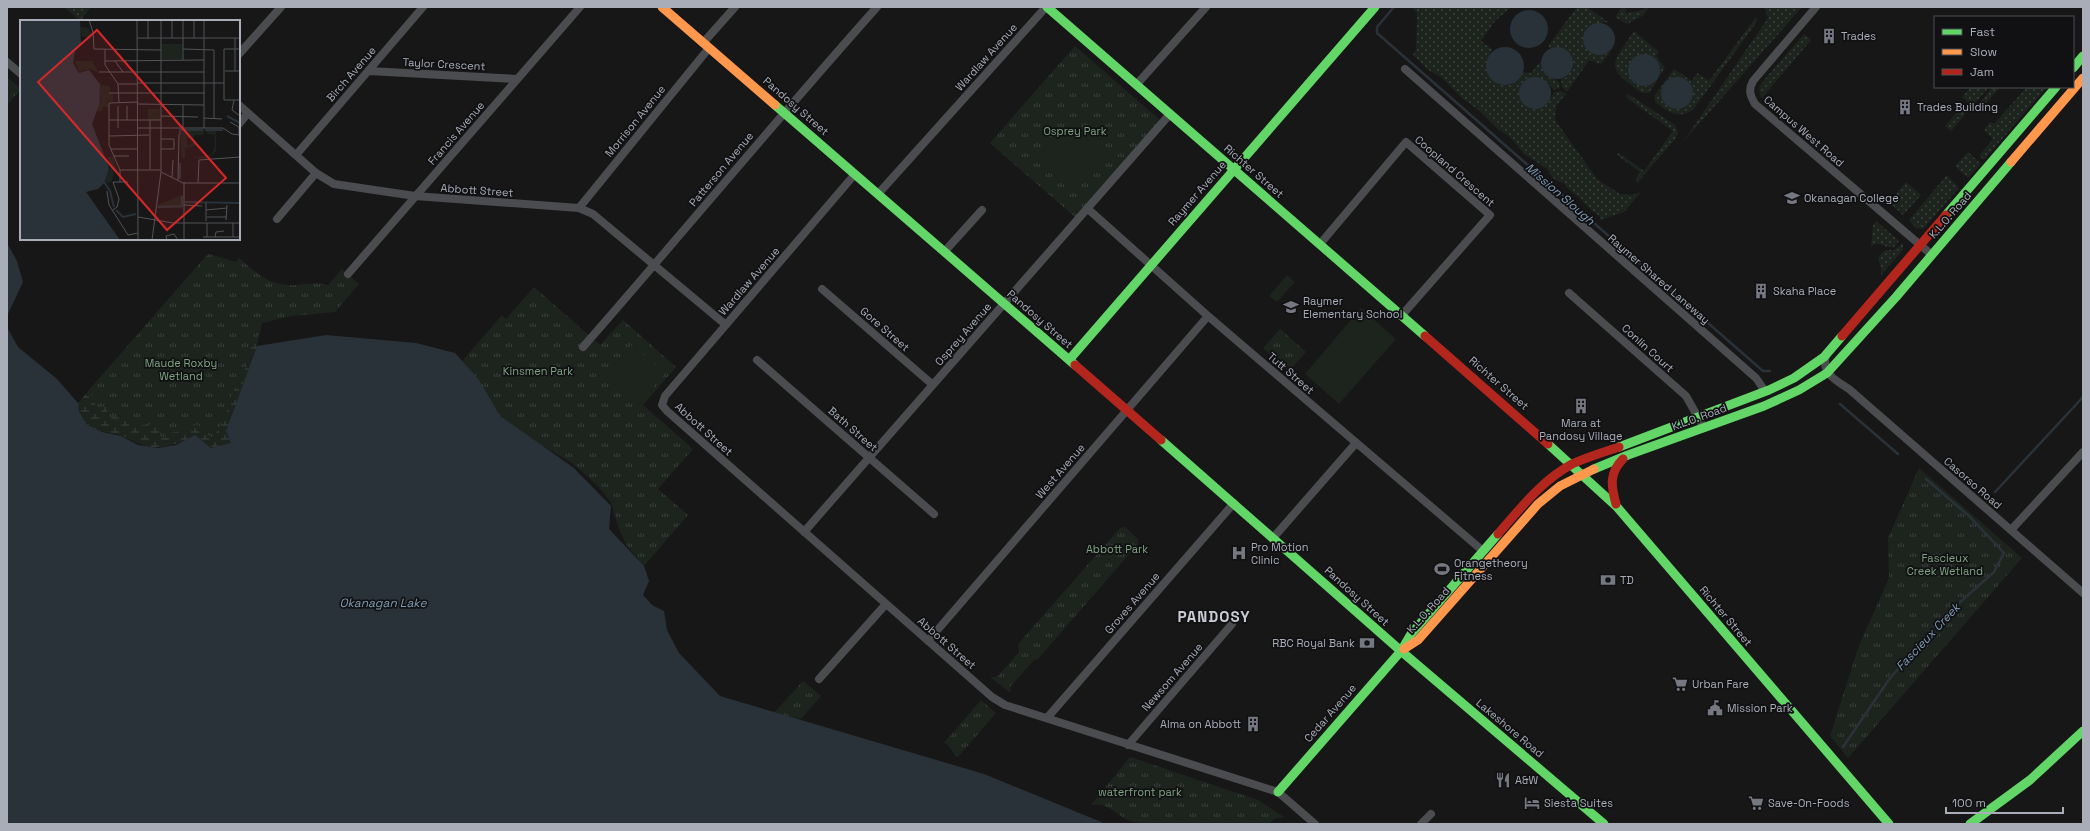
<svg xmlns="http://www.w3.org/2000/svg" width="2090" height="831" font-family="'Space Grotesk',sans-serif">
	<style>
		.grass { fill: url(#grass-dots); fill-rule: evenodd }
		.wetland { fill: url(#wetland-marsh) }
		.park { fill: url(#park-tufts) }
		.pitch { fill: #1d241e }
		.water { fill: #2a3239 }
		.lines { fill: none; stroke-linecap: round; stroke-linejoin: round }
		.stream { stroke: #2a3239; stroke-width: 2.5 }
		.street { stroke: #4b4c50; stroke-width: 8 }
		.fast { stroke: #63d668; stroke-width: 9 }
		.slow { stroke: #ff974d; stroke-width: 9 }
		.jam { stroke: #b3261e; stroke-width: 9 }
		.labels { text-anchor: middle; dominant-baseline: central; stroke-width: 3.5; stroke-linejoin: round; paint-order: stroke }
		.poi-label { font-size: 11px; fill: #a8adb8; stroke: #111113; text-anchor: start }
		.street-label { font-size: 11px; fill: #a8adb8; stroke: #111113 }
		.park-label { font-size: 11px; fill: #7fa381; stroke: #111113 }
		.water-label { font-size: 12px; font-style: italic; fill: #7f9bb3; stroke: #111113 }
		.district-label { font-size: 15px; font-weight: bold; letter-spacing: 1px; fill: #c9ccd4; stroke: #111113 }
		.inset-river { fill: none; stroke: #2a3239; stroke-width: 2 }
		.inset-road { fill: none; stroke: #515357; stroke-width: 1 }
		.view { fill: #d62828; fill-opacity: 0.15; stroke: #d62828; stroke-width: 2 }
		.inset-edge { fill: none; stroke: #a8adb8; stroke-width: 2 }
	</style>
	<defs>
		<pattern id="grass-dots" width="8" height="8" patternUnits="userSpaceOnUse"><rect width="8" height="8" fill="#1d241e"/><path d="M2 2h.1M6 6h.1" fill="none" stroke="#3b413d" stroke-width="1.8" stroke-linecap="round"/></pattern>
		<pattern id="wetland-marsh" width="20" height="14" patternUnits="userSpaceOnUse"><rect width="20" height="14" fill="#1d241e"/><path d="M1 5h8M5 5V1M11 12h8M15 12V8" fill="none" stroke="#3b413d"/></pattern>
		<pattern id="park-tufts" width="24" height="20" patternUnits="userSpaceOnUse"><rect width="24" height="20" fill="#1d241e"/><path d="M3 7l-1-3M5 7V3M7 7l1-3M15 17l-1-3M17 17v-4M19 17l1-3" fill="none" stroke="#3b413d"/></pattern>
	</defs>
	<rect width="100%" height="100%" fill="#171717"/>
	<path class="grass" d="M64,7H91L80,21Z
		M1412,7H1511L1495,21L1481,41L1493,50L1490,53L1512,84L1523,72L1531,73L1539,63L1541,62C1541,75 1550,76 1559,82L1560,88L1554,90L1548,83L1529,78L1521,85L1519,95L1551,98L1554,92L1561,91L1566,94L1556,106L1555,120L1597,179L1620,194L1632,195L1641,192L1624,212L1600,220V216C1589,210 1584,201 1575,194C1570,190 1567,189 1564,183L1555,180L1546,168L1524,154L1509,136L1499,130L1480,111L1463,99L1441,77L1428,70L1413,55L1416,50L1417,14Z
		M1577,7H1587L1608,22L1598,23L1603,55L1611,51L1601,64L1589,60L1567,92L1562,87L1561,79L1566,77L1573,68L1566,50L1561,48L1551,49L1548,46Z
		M1622,7H1625L1626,13L1644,10V7H1649L1644,15L1627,24L1615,17Z
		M1764,7H1802L1683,142L1768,18Z
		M1756,17L1757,19L1756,23L1693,110C1677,120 1668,111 1655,102V95L1674,69L1692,81L1697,73L1709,81ZM1671,78L1686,80L1692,88L1663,85Z
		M1634,31L1659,52L1656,56L1665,68L1649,93H1642C1605,67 1610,66 1634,31ZM1642,54L1647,55L1656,60L1648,86C1625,88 1622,59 1642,54Z
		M1804,34L1811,40L1762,98L1760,95L1759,87L1764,80Z
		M1971,87H1989L1972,106L1962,97Z
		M1993,87H2000L1979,112L1975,108Z
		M2027,87H2047L1984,160L1979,156L1993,139L1984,130L1990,122L1994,124Z
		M1628,94L1675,125L1678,132L1676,138L1638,182L1635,180L1640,172L1617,155L1619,153L1644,171L1673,131L1628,99L1626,96Z
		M1963,105L1969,110L1951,131L1945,126Z
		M1968,152L1981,164L1968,178L1955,166Z
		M1947,175L1959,188L1923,229L1916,228L1909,220Z
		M1906,182L1921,195L1903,215L1889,202Z
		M1876,221L1899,241L1894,247C1883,248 1883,243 1875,244L1871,247L1873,225Z
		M1903,243V250L1881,275V268L1878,258L1885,250H1894Z"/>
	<path class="wetland" d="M208,254L236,262L239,258L262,322L257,346L226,431L232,443L211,448L195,436C183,441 173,446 160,447C144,449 134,440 119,435C108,432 97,432 88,425C81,421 79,410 78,403Z"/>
	<path class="park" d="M1075,46L1160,120L1075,217L990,143Z
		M7,77L21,89L7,105Z
		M208,254L236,262L239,258C257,274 271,287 297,285C307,284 317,282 328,285L342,269L359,284L335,312L292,316L262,323L257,337L251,345V355L246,362L247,367L239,375L238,382L228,403L226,416L213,438L208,435L207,428L197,425L189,426L186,431L166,433L165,438H162L159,433L160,429L154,423C142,428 136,424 126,419C120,416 113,418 108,417L107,408L104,406L98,408L93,401L94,398L88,391Z
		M534,287L600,345L623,320L676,367L643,405L693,449L658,489L688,515L644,566L627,546L619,529L611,503L599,487L572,463L495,418L458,366L502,315L506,319Z
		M1280,329L1306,352L1289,371L1263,348Z
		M1919,468L2022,558L1848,758L1830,736L1858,648L1889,578L1888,538Z
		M1125,527L1138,539V544L1037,660L1035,659L1010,687L1011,693L990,677H997L1019,652L1018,645L1025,636L1120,528Z
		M803,681L821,696L801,719L773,714Z
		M981,700L996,713L958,757C951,753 951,745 944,743Z
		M1130,757L1258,800L1284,817L1274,819L1269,824H1142C1137,822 1131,822 1126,819C1112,811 1109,803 1091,805Z"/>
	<path class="pitch" d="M1076,132L1097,141L1110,151L1078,188L1070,190L1036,160L1054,139Z
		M1287,275L1295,282L1277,302L1269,296Z
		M1361,308L1396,339L1339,404L1305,374Z
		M632,345L665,373L639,404L605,375Z"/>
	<path class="water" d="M1510 29a19 19 0 1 1 38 0a19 19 0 1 1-38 0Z
		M1583 39a16 16 0 1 1 32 0a16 16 0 1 1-32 0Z
		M1486 66a19 19 0 1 1 38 0a19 19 0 1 1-38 0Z
		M1541 63a16 16 0 1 1 32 0a16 16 0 1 1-32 0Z
		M1628 70a16 16 0 1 1 32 0a16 16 0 1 1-32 0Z
		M1661 93a16 16 0 1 1 32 0a16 16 0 1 1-32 0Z
		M1519 93a16 16 0 1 1 32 0a16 16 0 1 1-32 0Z
		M7,243L17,261L23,282L7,316Z
		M7,327L18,347L57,379L78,403L79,411L86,424L102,432L121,436L138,445L158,448L176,445L195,435L211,448L231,443L226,431L257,346L326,335L416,343L455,353L479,380L500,416L574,468L611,506L609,529L644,566L649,581L643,595L652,605L664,611L667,630L679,653L720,696L984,774L1106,824H7Z"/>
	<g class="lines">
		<path class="stream" d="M1394,7L1377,27V33L1756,365L1763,371H1770
			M1840,404L1898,454
			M1995,492L2083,397
			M1843,747L1888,681L1916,647L1941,619L1994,572L2004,553L1970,517L1926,479"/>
		<path class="street" d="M1816,7L1753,81C1748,90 1750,95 1755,104L1932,255
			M703,43L735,7
			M239,54L281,7
			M7,62L21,74
			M1405,69L1756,378L1765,391
			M369,71L517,79
			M1137,84L1206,7
			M239,105L316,173L334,184L415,196L579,208L593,214L726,325
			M239,124L248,113
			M296,155L423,7
			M855,174L665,396L662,405L667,411L992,697L1005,705L1278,792L1315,824
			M878,194L1046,7
			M579,208L709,48
			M1088,209L1208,316L1483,551
			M277,219L316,173
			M1320,244L1406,142L1490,215L1402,315
			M945,251L982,210
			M348,274L580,7
			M822,289L933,385
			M1569,293L1686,396L1704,428
			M583,347C682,234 777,119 877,7
			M1826,355C1821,373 1835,380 1849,389L2083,593
			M757,360L934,514
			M2011,530L2083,452
			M804,532L1170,114
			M1273,538L1356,443
			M928,641L1208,316
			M819,679L886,604
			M1047,718L1234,503
			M1128,745L1232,624
			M1421,824L1431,814"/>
		<path class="fast" d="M1047,7L1425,336
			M2073,68L2083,56
			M775,105L1075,365
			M1946,215L2056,87
			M1069,360L1375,7
			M1161,440L1401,651L1604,824
			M1548,444L1617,507L1889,824
			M1619,447L1769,390L1794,378L1824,357L1842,336
			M1594,469L1628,455L1764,406L1799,390L1827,373L1896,297L2011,162
			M1278,792L1401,651L1411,634L1498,534
			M1970,824L2030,780L2083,731"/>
		<path class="slow" d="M662,7L775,105
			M2011,162L2083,78
			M1404,649L1418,640L1538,504L1560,486L1594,469"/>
		<path class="jam" d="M1425,336L1548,444
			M1842,336L1946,215
			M1075,365L1161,440
			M1616,504C1611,486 1609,473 1623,459
			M1498,534C1520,509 1541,481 1572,464C1587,457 1604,452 1619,447"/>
	</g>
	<defs>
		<g id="building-bare" transform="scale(1.2)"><path d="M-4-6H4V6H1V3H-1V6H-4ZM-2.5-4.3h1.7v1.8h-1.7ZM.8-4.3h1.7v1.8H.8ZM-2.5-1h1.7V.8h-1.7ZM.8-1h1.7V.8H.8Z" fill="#757880" stroke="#111113" stroke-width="2.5" paint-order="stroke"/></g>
		<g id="university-bare" transform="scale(1.2)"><path d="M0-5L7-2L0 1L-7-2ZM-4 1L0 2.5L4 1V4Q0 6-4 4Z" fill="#757880" stroke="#111113" stroke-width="2.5" paint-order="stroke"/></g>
		<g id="school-bare" transform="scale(1.2)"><path d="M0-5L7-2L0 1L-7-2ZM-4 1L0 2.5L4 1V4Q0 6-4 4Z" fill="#757880" stroke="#111113" stroke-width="2.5" paint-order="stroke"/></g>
		<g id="hospital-bare" transform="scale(1.2)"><path d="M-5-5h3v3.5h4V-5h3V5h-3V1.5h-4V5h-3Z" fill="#757880" stroke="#111113" stroke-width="2.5" paint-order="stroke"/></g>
		<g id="stadium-bare" transform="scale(1.2)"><path d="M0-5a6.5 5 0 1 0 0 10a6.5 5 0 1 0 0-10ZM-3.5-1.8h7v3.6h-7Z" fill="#757880" stroke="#111113" stroke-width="2.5" paint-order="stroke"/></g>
		<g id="bank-bare" transform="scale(1.2)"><path d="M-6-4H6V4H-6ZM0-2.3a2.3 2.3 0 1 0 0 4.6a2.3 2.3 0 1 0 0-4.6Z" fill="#757880" stroke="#111113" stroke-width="2.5" paint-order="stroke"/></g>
		<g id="supermarket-bare" transform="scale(1.2)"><path d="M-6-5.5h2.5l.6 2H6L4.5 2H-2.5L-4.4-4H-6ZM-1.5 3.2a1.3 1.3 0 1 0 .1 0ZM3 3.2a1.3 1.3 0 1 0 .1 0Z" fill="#757880" stroke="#111113" stroke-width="2.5" paint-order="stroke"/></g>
		<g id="civic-bare" transform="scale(1.2)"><path d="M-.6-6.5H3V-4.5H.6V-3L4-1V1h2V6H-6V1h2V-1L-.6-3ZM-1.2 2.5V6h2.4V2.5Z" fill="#757880" stroke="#111113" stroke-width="2.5" paint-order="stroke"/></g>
		<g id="restaurant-bare" transform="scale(1.2)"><path d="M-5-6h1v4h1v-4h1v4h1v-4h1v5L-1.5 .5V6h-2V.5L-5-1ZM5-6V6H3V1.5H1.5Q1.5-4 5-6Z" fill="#757880" stroke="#111113" stroke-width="2.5" paint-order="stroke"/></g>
		<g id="hotel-bare" transform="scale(1.2)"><path d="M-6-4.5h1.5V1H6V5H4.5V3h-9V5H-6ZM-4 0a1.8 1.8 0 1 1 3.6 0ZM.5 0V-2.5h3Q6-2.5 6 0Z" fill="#757880" stroke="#111113" stroke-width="2.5" paint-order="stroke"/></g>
	</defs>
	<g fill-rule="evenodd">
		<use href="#building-bare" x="1829" y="36"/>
		<use href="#building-bare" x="1905" y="107"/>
		<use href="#university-bare" x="1792" y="198"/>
		<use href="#building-bare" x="1761" y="291"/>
		<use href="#school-bare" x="1291" y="307"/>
		<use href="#building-bare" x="1581" y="406"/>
		<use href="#hospital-bare" x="1239" y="553"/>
		<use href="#stadium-bare" x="1442" y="569"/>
		<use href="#bank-bare" x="1608" y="580"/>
		<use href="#bank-bare" x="1367" y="643"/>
		<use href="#supermarket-bare" x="1680" y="684"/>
		<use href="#civic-bare" x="1715" y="708"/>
		<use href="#building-bare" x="1253" y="724"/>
		<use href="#restaurant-bare" x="1503" y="780"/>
		<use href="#hotel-bare" x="1532" y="803"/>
		<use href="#supermarket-bare" x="1756" y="803"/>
	</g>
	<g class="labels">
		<g class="poi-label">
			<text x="1841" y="36">Trades</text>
			<text x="1917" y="107">Trades Building</text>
			<text x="1804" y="198">Okanagan College</text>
			<text x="1773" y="291">Skaha Place</text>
			<text x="1303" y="301">Raymer<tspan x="1303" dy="13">Elementary School</tspan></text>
			<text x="1581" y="423" text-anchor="middle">Mara at<tspan x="1581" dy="13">Pandosy Village</tspan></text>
			<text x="1251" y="547">Pro Motion<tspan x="1251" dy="13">Clinic</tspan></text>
			<text x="1454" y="563">Orangetheory<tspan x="1454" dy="13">Fitness</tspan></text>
			<text x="1620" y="580">TD</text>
			<text x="1355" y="643" text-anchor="end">RBC Royal Bank</text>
			<text x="1692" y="684">Urban Fare</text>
			<text x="1727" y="708">Mission Park</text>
			<text x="1241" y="724" text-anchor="end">Alma on Abbott</text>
			<text x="1515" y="780">A&amp;W</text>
			<text x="1544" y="803">Siesta Suites</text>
			<text x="1768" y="803">Save-On-Foods</text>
		</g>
		<g class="street-label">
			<text transform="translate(986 57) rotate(-48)">Wardlaw Avenue</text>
			<text transform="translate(444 64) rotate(3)">Taylor Crescent</text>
			<text transform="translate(351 74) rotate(-49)">Birch Avenue</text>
			<text transform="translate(796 106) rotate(41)">Pandosy Street</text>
			<text transform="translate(635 121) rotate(-51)">Morrison Avenue</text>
			<text transform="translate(1804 131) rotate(41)">Campus West Road</text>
			<text transform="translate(456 133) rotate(-49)">Francis Avenue</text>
			<text transform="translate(721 169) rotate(-50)">Patterson Avenue</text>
			<text transform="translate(1254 171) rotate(41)">Richter Street</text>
			<text transform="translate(1455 171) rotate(41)">Coopland Crescent</text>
			<text transform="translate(477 190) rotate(4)">Abbott Street</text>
			<text transform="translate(1197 193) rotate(-49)">Raymer Avenue</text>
			<text transform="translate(1950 215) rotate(-49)">K.L.O. Road</text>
			<text transform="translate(1659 279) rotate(41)">Raymer Shared Laneway</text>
			<text transform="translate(749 281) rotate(-49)">Wardlaw Avenue</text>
			<text transform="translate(1040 319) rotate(41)">Pandosy Street</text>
			<text transform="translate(885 329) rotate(41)">Gore Street</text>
			<text transform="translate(963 334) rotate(-49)">Osprey Avenue</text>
			<text transform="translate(1648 348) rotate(42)">Conlin Court</text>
			<text transform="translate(1291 373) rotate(41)">Tutt Street</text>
			<text transform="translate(1499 383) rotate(41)">Richter Street</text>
			<text transform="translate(1699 417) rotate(-20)">K.L.O. Road</text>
			<text transform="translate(704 429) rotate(42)">Abbott Street</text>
			<text transform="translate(853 429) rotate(41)">Bath Street</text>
			<text transform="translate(1060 471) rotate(-49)">West Avenue</text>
			<text transform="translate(1973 483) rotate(41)">Casorso Road</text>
			<text transform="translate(1357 596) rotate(42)">Pandosy Street</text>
			<text transform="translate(1132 603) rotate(-49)">Groves Avenue</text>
			<text transform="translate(1428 610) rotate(-48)">K.L.O. Road</text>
			<text transform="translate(1726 616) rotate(50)">Richter Street</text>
			<text transform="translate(947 643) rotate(41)">Abbott Street</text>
			<text transform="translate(1172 677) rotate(-49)">Newsom Avenue</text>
			<text transform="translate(1330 713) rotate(-49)">Cedar Avenue</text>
			<text transform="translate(1510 728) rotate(40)">Lakeshore Road</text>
		</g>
		<g class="park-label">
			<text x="1075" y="131">Osprey Park</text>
			<text x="181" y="363">Maude Roxby<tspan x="181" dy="13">Wetland</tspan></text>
			<text x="538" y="371">Kinsmen Park</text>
			<text x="1117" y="549">Abbott Park</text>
			<text x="1945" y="558">Fascieux<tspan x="1945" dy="13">Creek Wetland</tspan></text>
			<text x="1140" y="792">waterfront park</text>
		</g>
		<g class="water-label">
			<text transform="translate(1560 194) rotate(41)">Mission Slough</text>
			<text x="383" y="603">Okanagan Lake</text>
			<text transform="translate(1928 637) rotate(-47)">Fascieux Creek</text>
		</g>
		<g class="district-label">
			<text x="1214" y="616">PANDOSY</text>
		</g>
	</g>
	<g transform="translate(20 20)">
		<rect width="220" height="220" fill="#171717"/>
		<path d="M164,110H184V115H174V118H166L168,126L174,122L175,126L165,128V138H162L160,114ZM185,110H196V131L189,138H171L191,135L194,129L195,115L188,114Z" fill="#1d241e"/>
		<path d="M60,7L69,8L72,17H62ZM142,24H162V39H142ZM55,41H72L79,53L70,49L59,52ZM79,65L90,66V74H93V81H88V87H83V91H77ZM128,89H140V100H128ZM87,137H93L98,152L94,151L92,161L88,163L84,162L86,152L92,147ZM162,175V188H137L138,185Z" fill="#1d241e"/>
		<path d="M0,0H60L61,25L55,31L53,43L59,53L69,50L80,64L79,85L72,104L89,148L84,163L78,169L66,172L100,220H0Z" fill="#2a3239"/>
		<path class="inset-river" d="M207,96L220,103M185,110H203M160,114V110H183M160,143V159M84,162L90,171L94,187M165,182L220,183M138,187L162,186V176M96,190L103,197L116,194"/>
		<path class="inset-road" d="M69,0L73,12L74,29L141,30M117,0L118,220M152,0V18M163,0V40M117,18H220M174,18V0M128,19V0M85,29V45L98,64L99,82M163,29L194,30V98M220,29H204V80H220M85,41L184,40M95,41L103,52M205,51H220M215,51V18M79,52H184M118,63H204M98,64H118M89,73H185M214,80L212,90L220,96M118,84L184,85M163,85V108M107,86V100M141,96L178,97M184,98L202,99M89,100H141M130,100V149M210,102L219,107V115M98,108V86M118,108H203L212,114L220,115M184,108V0M89,116L129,115M91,129H118M141,129H154V119H141M94,136H109M100,150H141M141,152L163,163H220M152,157L153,140M158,160L159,114M100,162V150L89,125V83L118,82M164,162V220M178,163L179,140L220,137M87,171L89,185L108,215L118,213M164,185L182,186M93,190L97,187L99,179L93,162H108M186,190L207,188M118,197L153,203H220M187,197H206M206,200L207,185M186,201V183M187,203V217M183,217H220M195,217L196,212L204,211M213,217V203M132,220L141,152V0M147,220L146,216L154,214L158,220"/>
		<path class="view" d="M77,10L206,158L147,210L18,62Z"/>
		<rect width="220" height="220" class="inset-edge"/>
	</g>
	<rect width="2090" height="831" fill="none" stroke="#a8adb8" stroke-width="16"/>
	<rect x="1934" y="16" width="140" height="72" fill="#111113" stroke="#4d4f55"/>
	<rect x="1942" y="29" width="20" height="6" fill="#63d668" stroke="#4d4f55"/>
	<text x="1970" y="36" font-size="12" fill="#a8adb8">Fast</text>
	<rect x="1942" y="49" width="20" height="6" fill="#ff974d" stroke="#4d4f55"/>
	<text x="1970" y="56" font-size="12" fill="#a8adb8">Slow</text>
	<rect x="1942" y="69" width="20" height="6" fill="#b3261e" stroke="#4d4f55"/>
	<text x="1970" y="76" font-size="12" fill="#a8adb8">Jam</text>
	<path d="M1946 807v6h117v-6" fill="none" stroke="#a8adb8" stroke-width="2"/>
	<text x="1952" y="807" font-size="12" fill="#a8adb8" stroke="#111113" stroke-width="3" paint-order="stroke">100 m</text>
</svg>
